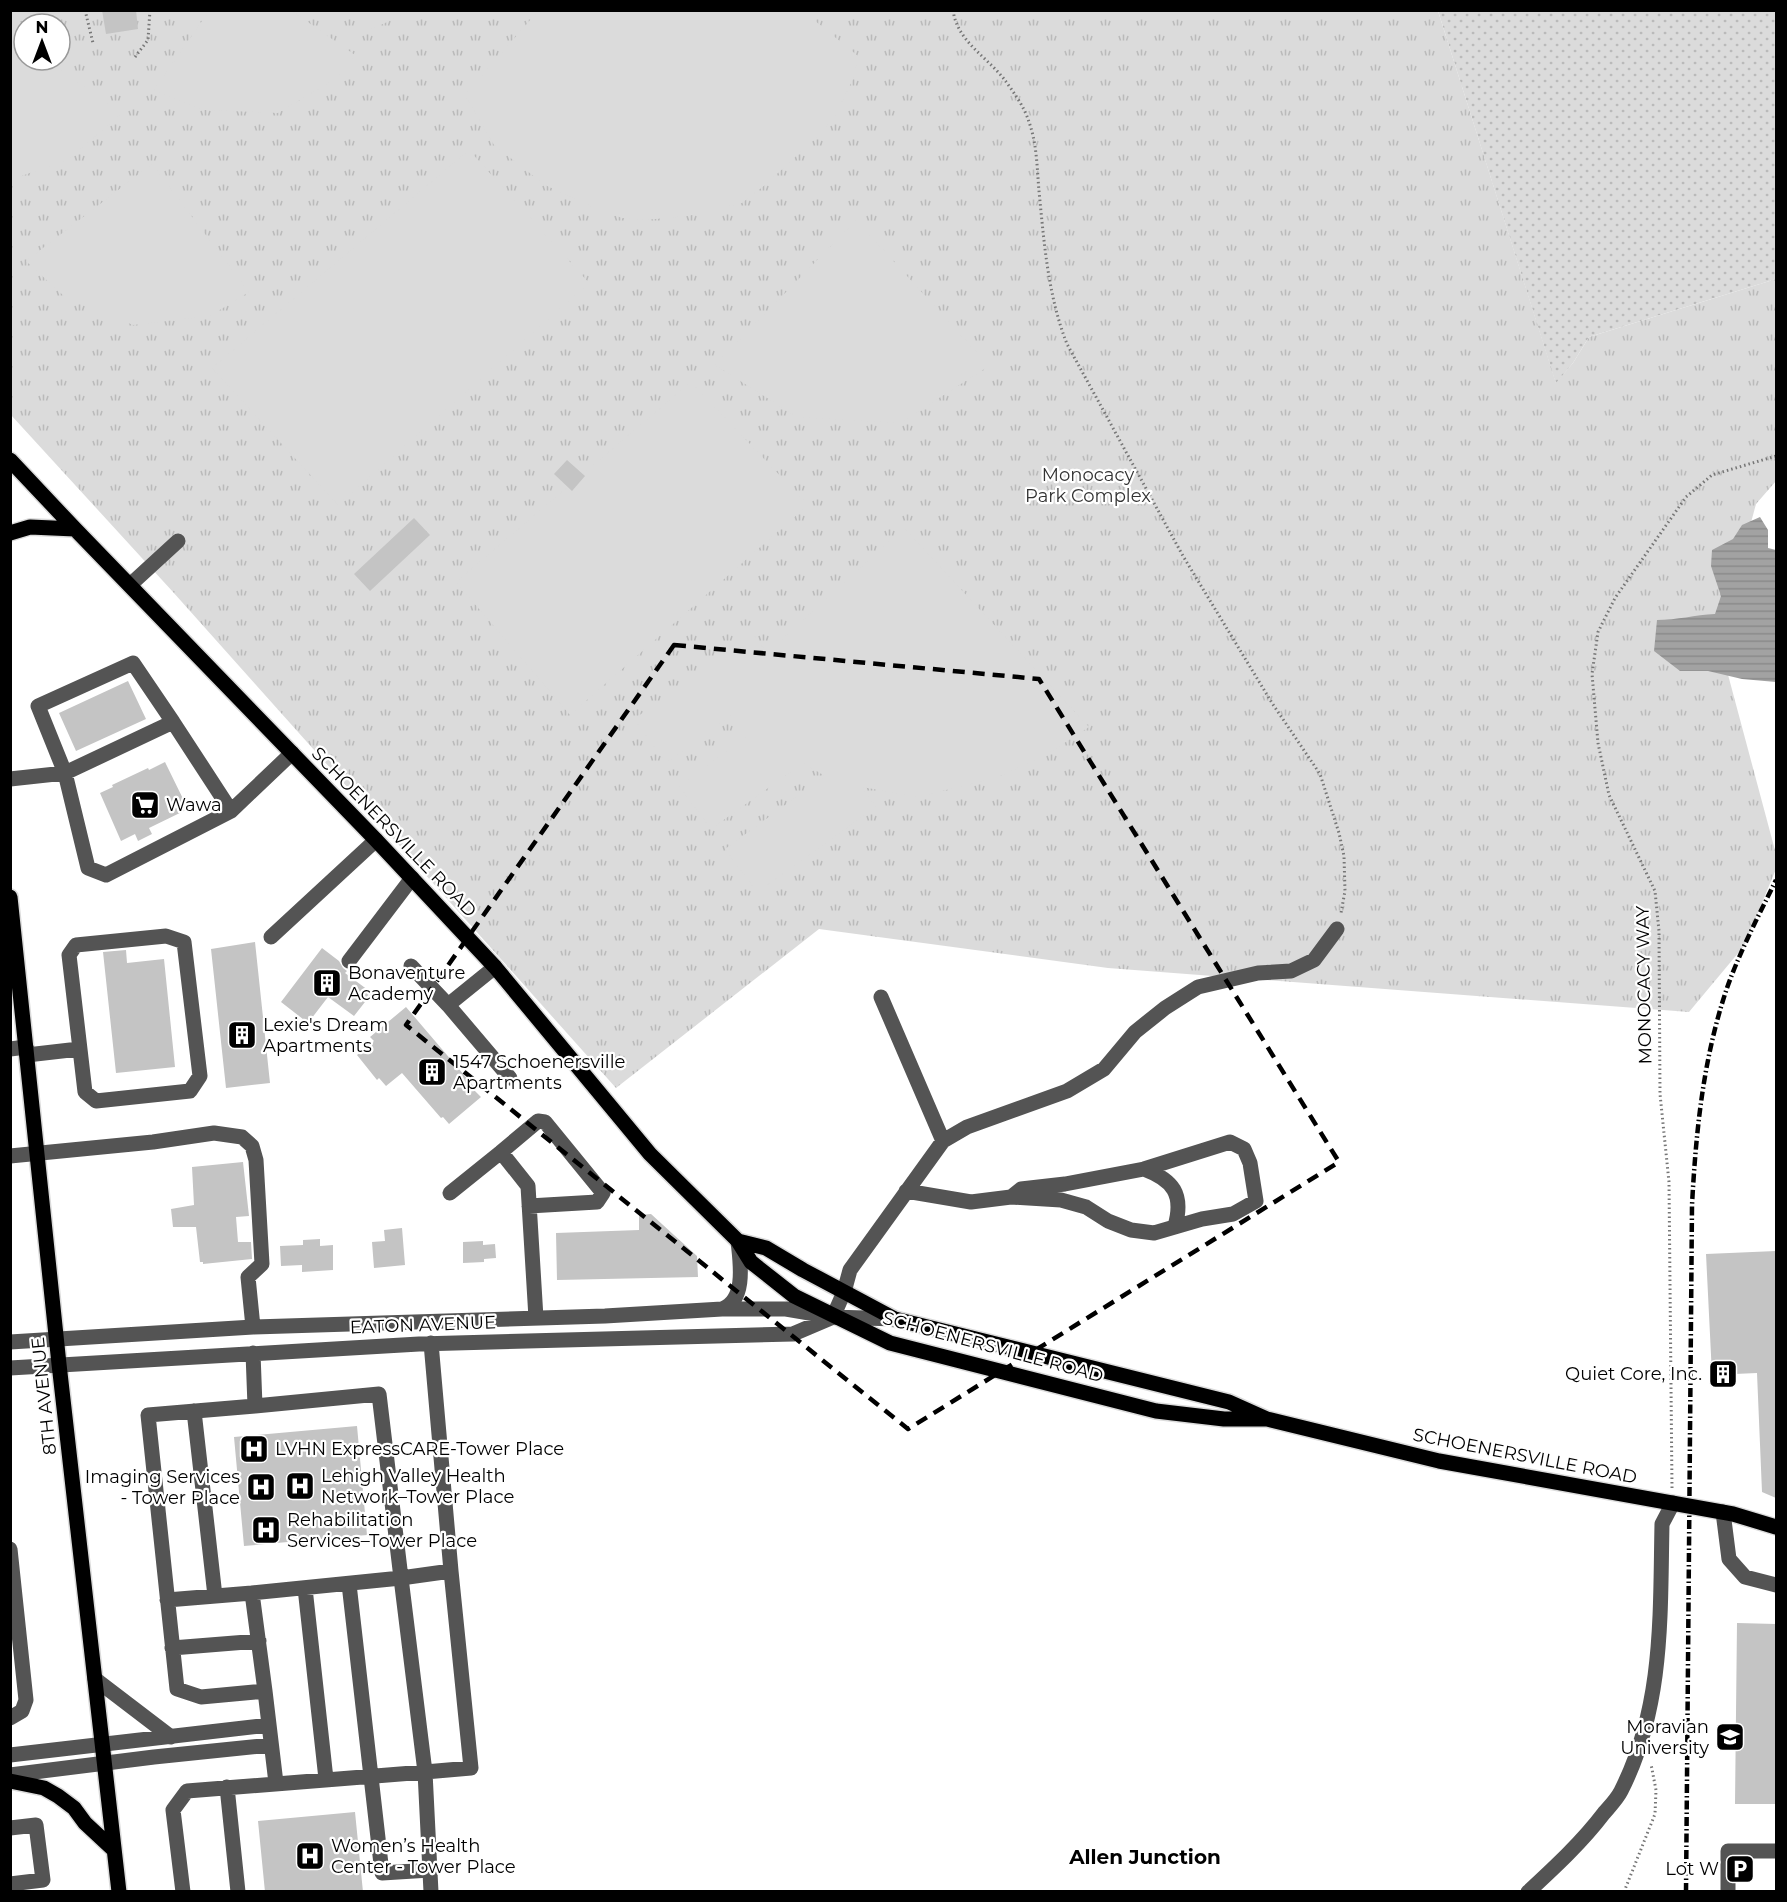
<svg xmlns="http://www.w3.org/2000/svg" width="1787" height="1902" font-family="Montserrat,sans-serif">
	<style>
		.grass { fill: url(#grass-dots) }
		.park { fill: url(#park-tufts); fill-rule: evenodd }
		.garden { fill: #dbdbdb }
		.water { fill: url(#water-rules) }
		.building { fill: #c4c4c4 }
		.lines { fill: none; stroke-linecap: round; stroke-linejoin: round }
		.major-casing { stroke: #dbdbdb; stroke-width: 18 }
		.path { stroke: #767676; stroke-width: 3; stroke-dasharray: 1.5 3; stroke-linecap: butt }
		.minor { stroke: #545454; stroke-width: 15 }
		.major { stroke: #000; stroke-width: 15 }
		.rail { stroke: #000; stroke-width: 4.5; stroke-dasharray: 9 3 1.5 3; stroke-linecap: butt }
		.marked { fill: none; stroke: #000; stroke-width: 4.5; stroke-dasharray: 12 8; stroke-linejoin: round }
		.labels { text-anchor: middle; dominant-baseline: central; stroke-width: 4.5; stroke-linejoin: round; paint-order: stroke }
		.park-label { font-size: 18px; fill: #323232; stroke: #fff }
		.poi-label { font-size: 18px; fill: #000; stroke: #fff; text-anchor: start }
		.street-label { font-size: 18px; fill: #000; stroke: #fff }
		.neighbourhood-label { font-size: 20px; font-weight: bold; fill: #000; stroke: #fff }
	</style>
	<defs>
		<pattern id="grass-dots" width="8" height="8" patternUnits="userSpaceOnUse" patternTransform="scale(1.5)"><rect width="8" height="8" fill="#dbdbdb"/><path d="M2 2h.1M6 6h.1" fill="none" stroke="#bababa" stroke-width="1.8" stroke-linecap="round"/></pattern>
		<pattern id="park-tufts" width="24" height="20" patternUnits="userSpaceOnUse" patternTransform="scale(1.5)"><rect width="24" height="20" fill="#dbdbdb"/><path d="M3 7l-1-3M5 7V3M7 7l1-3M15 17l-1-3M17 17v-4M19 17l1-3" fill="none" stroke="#bababa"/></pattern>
		<pattern id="water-rules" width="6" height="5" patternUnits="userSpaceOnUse" patternTransform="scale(1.5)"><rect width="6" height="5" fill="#a2a2a2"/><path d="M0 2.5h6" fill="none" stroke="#8a8a8a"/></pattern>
	</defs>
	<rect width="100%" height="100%" fill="#fff"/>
	<path class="grass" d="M1438,11H1776V279L1589,337L1573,363L1556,384Z"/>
	<path class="park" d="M11,11H1438L1556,383L1573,363L1589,337L1776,279V481L1756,504L1719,641L1776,854V869L1744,946L1689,1012L1108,968L819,929L616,1088L173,592L11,415ZM24,24H60V60H24Z"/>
	<path class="garden" d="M369,10H411V11L372,29Z
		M209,11H292L355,55L337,78L278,113L204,110L154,90Z
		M538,11H803L858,56L854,77L835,116L819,135L765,185L742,203L688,216L645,220L622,218L595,208L545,185L494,145L465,95Z
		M10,33L24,42V60H48L121,114L69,159L13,179H10Z
		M469,150L589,283L338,505L212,368Z
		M152,164L249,292L210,316L133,325L65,297L26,261Z
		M856,220L989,366L900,423L797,417L715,365Z
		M691,382L808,505L570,715L456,582Z
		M904,528L1089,727L1044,756L996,778L917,797L862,787L876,807L757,892L725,849L825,776L803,763L711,829L679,786L755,730L736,712L666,763L634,719L753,634L767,653Z"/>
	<path class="water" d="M1760,517L1768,530V548L1776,550V682L1742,679L1708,671H1680L1654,651L1657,620C1677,620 1695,615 1715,614L1721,596L1711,566L1712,550L1733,539L1742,525Z"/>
	<path class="building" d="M102,10H136L138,29L106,34Z
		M567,460L585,476L572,491L554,474Z
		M414,518L430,535L370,591L354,574Z
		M128,681L146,719L76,751L59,713Z
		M165,762L188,809L149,828L152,834L138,841L135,834L121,841L100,793L113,787L112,785L148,768L149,770Z
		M255,942L270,1083L226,1088L211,949Z
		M322,948L339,961L343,968L347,971L345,973L372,993L354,1016L328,997L308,1023L281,1002Z
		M126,950L127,963L164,959L175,1067L116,1073L103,952Z
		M406,1007L476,1089L474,1090L481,1097L449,1124L443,1117L441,1118L402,1073L386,1086L379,1078L377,1080L357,1055L374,1041L370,1037Z
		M243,1162L249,1216L236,1217L238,1242H251L252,1259L203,1264V1262H200L196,1227H173L171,1209L194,1205L192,1167Z
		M651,1214L697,1256L698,1277L557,1280L556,1233L639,1230V1215Z
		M402,1228L405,1265L374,1268L372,1242L385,1241L384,1230Z
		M320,1239V1246L333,1245V1270L302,1272V1265L281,1266L280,1246L303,1245V1240Z
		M483,1241V1245L495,1244L496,1258L484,1259V1262L463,1263V1242Z
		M1776,1251V1498L1762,1492L1757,1373L1712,1375L1706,1254Z
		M357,1426L367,1535L244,1546L234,1437Z
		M1737,1623L1776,1624V1804H1735Z
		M355,1812L363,1892H265L258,1821Z"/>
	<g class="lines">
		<g class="major-casing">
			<path id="major" d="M10,460L75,529L376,840L495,967L650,1154L738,1241L751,1262L794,1296L890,1343L1156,1411L1224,1419H1267
				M10,533L30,527L75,529
				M10,897L59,1364L119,1892
				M738,1241L766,1248L803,1270L895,1319L1229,1402L1267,1419L1439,1461L1733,1514L1776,1527
				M10,1781L44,1788L58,1796L74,1808L85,1823L114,1850"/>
		</g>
		<path class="path" d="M85,10L93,43
			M953,10C957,41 986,56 1004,79C1013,91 1025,108 1029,122C1037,144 1037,168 1039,191C1044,242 1048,296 1067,344L1183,556L1272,703L1320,774L1339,833L1344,856L1345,891L1341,913
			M135,57L148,40L150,10
			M1672,1488L1669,1182L1660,1094L1659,931L1655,891L1609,795L1598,743L1592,674L1598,632L1615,598L1686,497L1712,475L1776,456
			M1624,1892L1655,1814L1656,1790L1651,1764"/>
		<path class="minor" d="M130,585L178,541
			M173,722L133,663L38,706L65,773L88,868L106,875L231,811L292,753
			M10,779L65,773L173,722L231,811
			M166,936L184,942L200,1076L190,1091L96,1101L85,1092L69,955L76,945Z
			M271,937L376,840
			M349,961L412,878
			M411,966L448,1005
			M495,967L448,1005L510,1078
			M881,997L943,1141
			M10,1049L26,1047
			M27,1055L79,1049
			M501,1152L538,1121L545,1122L603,1193L597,1202L529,1206
			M10,1156L153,1142L214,1133L242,1137L252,1146L256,1160L262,1264L248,1277L253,1327
			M1144,1169C1173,1180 1184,1194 1175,1226
			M906,1191L971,1202L1011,1197L1061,1200L1086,1207L1108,1221L1131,1230L1154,1233L1202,1219L1233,1214L1256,1201L1250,1163L1244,1149L1230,1142L1144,1169L1065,1184L1021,1189L1011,1197
			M450,1193L501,1152L528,1186L536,1318
			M722,1309C747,1300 740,1261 738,1241
			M10,1342L253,1327L605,1316L722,1309H786L833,1317L895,1319
			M431,1343L451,1571L471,1768L425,1772L401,1578L451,1571
			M253,1353L255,1406L148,1415L177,1689L201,1697L265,1691L252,1593L401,1578L379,1394L255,1406
			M10,1368L419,1344L793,1334L833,1317L844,1292L850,1270L943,1141L967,1127L1067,1091L1104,1069L1135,1032L1165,1008L1198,987L1258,973L1291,971L1314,960L1337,929
			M194,1411L215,1596
			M1723,1512L1729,1559L1745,1577L1776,1585
			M10,1549L26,1700L22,1711L10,1718
			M349,1584L382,1873L430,1870
			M305,1588L326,1779
			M167,1600L252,1593
			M172,1648L259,1641
			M95,1679L171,1737
			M265,1691L276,1783
			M10,1755L269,1725
			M10,1775L154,1757L271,1745
			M227,1787L238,1892
			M10,1828L36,1825L43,1880L10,1884
			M183,1892L173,1810L187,1791L425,1772L431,1892
			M1528,1892C1555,1867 1582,1842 1604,1813C1610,1806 1617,1799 1621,1791C1664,1706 1660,1616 1662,1524L1673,1503
			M1728,1892V1851H1776"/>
		<use href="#major" class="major"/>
		<path class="rail" d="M1686,1892L1692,1205C1696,1131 1703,1059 1727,988C1740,951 1759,915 1776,880"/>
	</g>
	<path class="marked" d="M674,645L1039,679L1339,1162L908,1429L406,1025Z"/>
	<defs>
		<g id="supermarket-square" transform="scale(1.5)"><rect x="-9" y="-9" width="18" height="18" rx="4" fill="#000" stroke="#fff"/><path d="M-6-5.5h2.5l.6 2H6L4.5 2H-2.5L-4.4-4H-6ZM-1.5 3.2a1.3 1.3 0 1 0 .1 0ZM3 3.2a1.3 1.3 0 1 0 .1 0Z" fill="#fff"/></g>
		<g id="building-square" transform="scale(1.5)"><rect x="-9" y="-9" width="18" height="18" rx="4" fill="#000" stroke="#fff"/><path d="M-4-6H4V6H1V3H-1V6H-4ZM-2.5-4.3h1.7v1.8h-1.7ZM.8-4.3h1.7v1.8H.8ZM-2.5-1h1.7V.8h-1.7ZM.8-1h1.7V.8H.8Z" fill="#fff"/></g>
		<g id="hospital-square" transform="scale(1.5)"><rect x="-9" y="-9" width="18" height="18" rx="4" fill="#000" stroke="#fff"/><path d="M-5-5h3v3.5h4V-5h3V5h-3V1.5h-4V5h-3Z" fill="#fff"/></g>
		<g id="university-square" transform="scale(1.5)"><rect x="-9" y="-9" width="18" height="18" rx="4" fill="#000" stroke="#fff"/><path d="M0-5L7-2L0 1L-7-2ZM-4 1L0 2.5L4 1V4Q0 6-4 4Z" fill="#fff"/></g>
		<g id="parking-square" transform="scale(1.5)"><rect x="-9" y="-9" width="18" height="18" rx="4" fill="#000" stroke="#fff"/><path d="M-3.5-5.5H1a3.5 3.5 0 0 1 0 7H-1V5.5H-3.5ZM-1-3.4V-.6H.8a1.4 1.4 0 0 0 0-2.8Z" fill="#fff"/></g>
	</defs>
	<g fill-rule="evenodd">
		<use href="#supermarket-square" x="145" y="805"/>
		<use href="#building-square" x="327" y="983"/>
		<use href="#building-square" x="242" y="1035"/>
		<use href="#building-square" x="432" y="1072"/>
		<use href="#building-square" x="1723" y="1374"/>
		<use href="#hospital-square" x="254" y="1449"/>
		<use href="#hospital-square" x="300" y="1486"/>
		<use href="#hospital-square" x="261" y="1487"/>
		<use href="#hospital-square" x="266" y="1530"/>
		<use href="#university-square" x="1730" y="1737"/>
		<use href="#hospital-square" x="310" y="1856"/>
		<use href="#parking-square" x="1740" y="1869"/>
	</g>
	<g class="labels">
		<g class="park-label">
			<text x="1088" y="475">Monocacy<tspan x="1088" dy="21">Park Complex</tspan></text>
		</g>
		<g class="poi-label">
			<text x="166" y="805">Wawa</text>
			<text x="348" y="973">Bonaventure<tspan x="348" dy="21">Academy</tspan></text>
			<text x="263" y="1025">Lexie's Dream<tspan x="263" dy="21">Apartments</tspan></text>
			<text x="453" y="1062">1547 Schoenersville<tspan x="453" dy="21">Apartments</tspan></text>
			<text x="1702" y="1374" text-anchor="end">Quiet Core, Inc.</text>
			<text x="275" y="1449">LVHN ExpressCARE-Tower Place</text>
			<text x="321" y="1476">Lehigh Valley Health<tspan x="321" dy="21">Network–Tower Place</tspan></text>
			<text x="240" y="1477" text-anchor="end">Imaging Services<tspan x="240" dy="21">- Tower Place</tspan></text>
			<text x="287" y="1520">Rehabilitation<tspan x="287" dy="21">Services–Tower Place</tspan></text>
			<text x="1709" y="1727" text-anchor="end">Moravian<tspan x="1709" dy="21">University</tspan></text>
			<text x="331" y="1846">Women’s Health<tspan x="331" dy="21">Center - Tower Place</tspan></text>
			<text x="1719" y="1869" text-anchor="end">Lot W</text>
		</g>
		<g class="street-label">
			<text transform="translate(394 832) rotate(46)">SCHOENERSVILLE ROAD</text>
			<text transform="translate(1644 985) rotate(-91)">MONOCACY WAY</text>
			<text transform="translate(423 1325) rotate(-2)">EATON AVENUE</text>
			<text transform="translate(993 1347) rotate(15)">SCHOENERSVILLE ROAD</text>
			<text transform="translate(44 1396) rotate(-96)">8TH AVENUE</text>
			<text transform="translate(1525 1456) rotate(11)">SCHOENERSVILLE ROAD</text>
		</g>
		<g class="neighbourhood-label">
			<text x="1145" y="1857">Allen Junction</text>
		</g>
	</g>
	<rect width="1787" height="1902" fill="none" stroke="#000000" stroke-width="24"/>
	<g transform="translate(42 42)"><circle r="28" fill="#ffffff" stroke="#999999" stroke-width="1.5"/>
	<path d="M0-4.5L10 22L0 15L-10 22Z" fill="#000000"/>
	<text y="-9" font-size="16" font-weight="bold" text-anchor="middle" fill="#000000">N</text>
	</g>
</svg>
